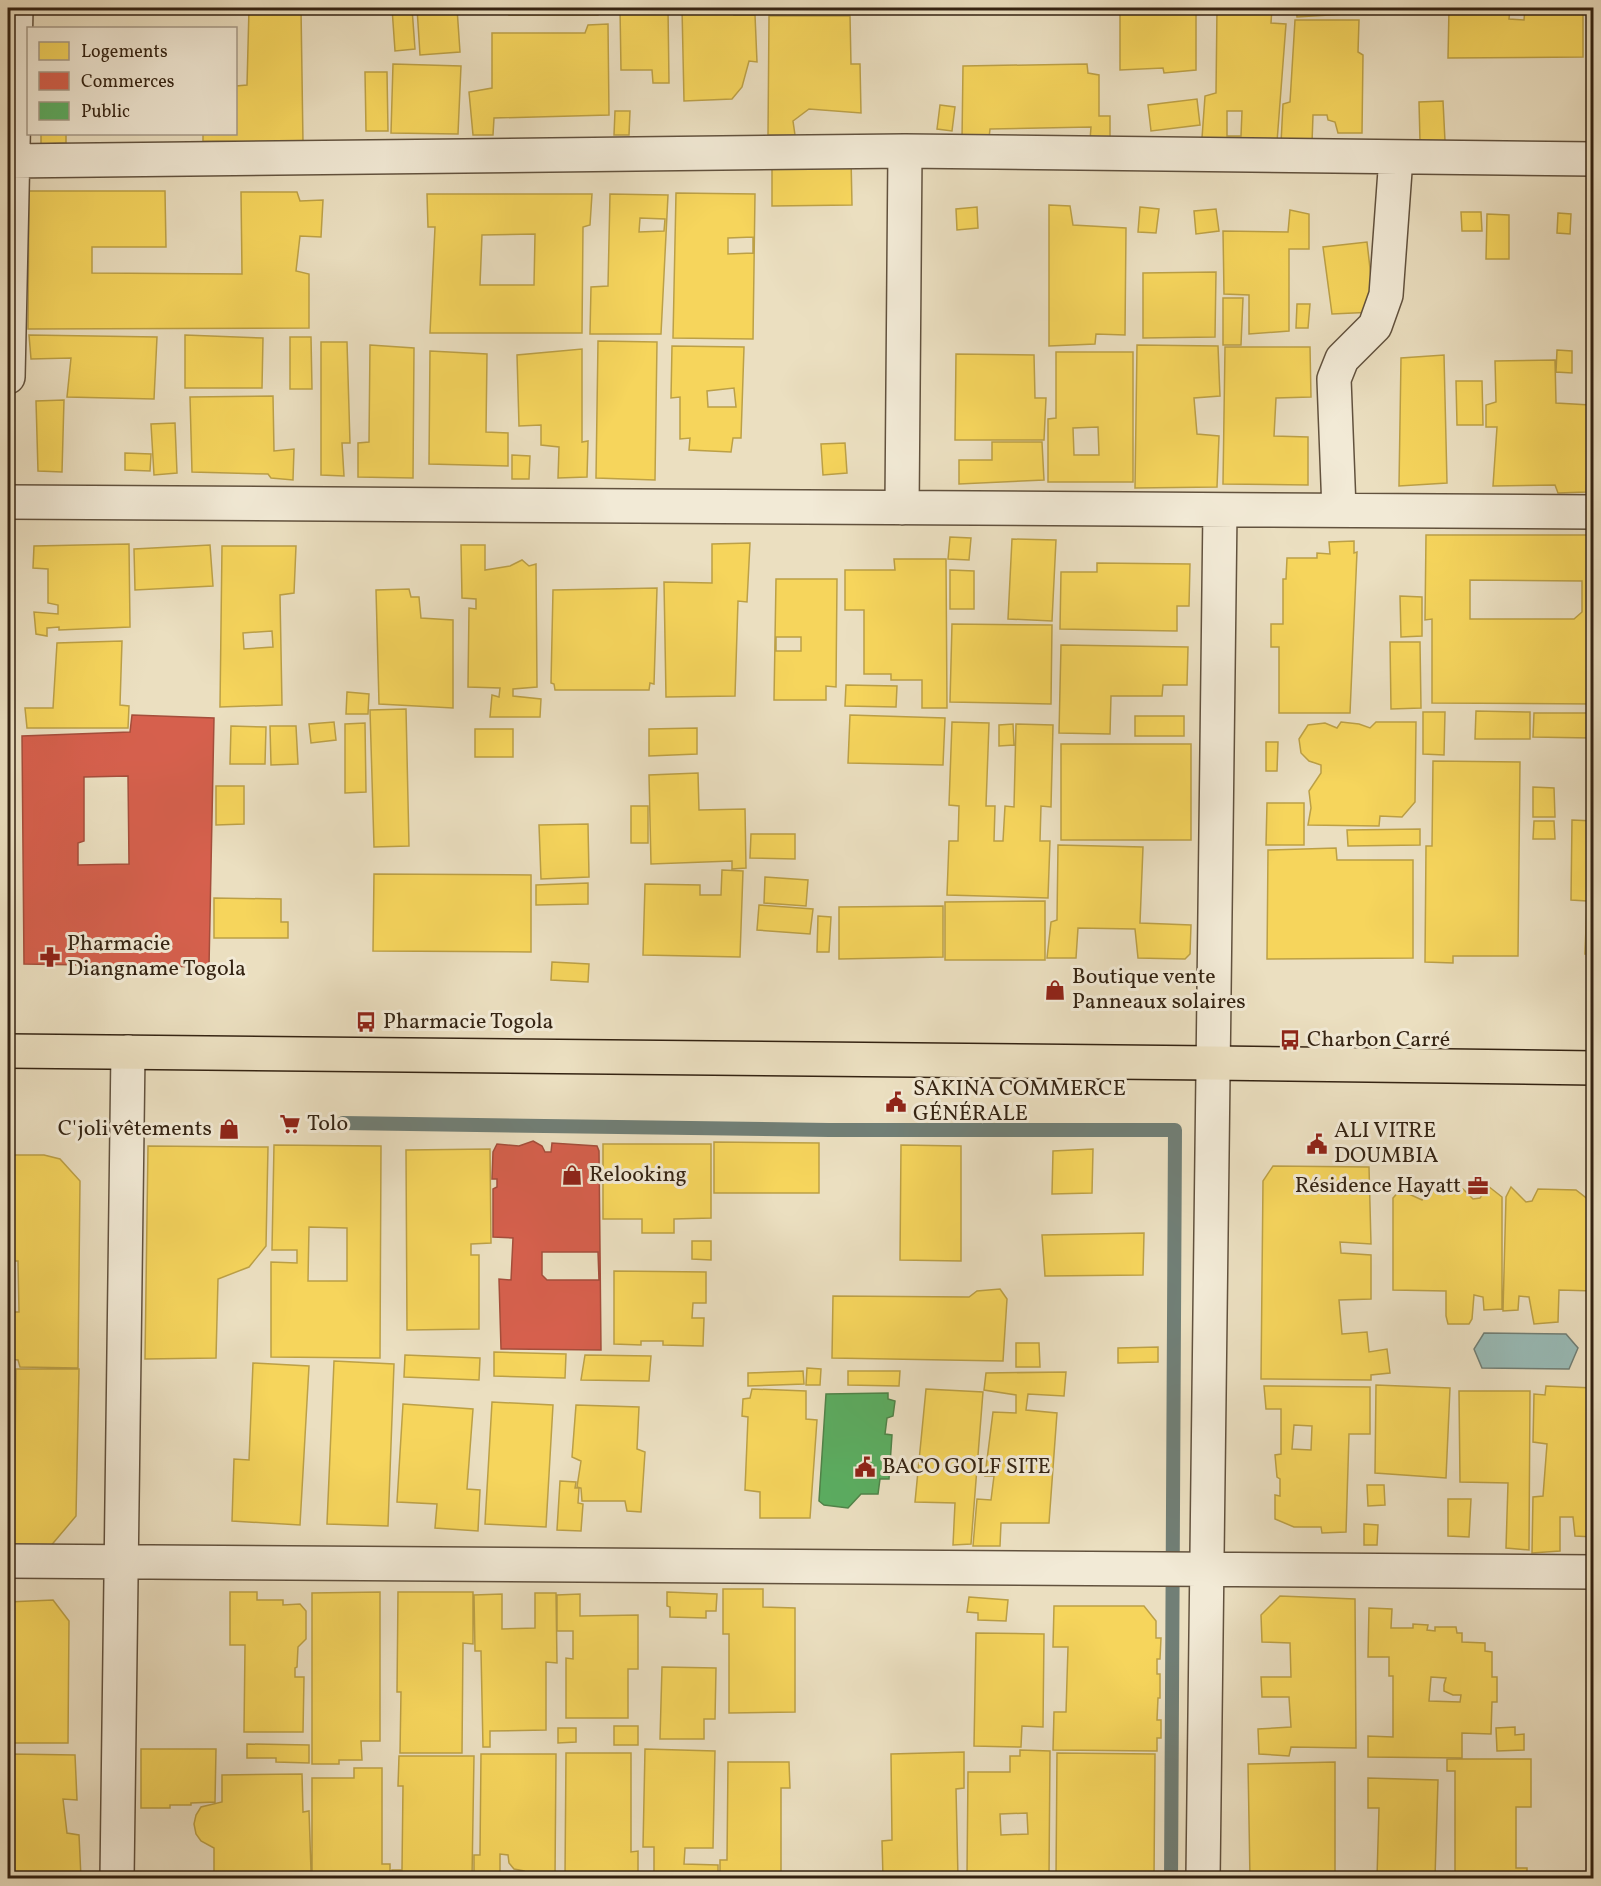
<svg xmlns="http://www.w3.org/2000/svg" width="1601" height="1886" font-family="Vollkorn,serif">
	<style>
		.water { fill: #99bcb8; stroke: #717f76; stroke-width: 1.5 }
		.homes { fill: #f6d55c; stroke: #bca046; stroke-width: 1.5; fill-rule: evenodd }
		.shops { fill: #d6604d; stroke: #a54e3b; stroke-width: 1.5; fill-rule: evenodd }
		.public { fill: #5aae61; stroke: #4f8449; stroke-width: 1.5 }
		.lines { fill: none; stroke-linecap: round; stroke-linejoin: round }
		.stream { stroke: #717f76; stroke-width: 14 }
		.minor-casing { stroke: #62523e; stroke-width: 36 }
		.primary-casing { stroke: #342312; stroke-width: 36 }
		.minor { stroke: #f2ead6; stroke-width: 33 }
		.primary { stroke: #ebdfc0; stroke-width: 33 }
		.labels { text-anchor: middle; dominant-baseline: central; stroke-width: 6; stroke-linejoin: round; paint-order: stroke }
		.poi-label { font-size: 22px; fill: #342312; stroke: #f2ead6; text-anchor: start }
	</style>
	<rect width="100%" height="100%" fill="#ebdfc0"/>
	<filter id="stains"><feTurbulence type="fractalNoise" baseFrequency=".00333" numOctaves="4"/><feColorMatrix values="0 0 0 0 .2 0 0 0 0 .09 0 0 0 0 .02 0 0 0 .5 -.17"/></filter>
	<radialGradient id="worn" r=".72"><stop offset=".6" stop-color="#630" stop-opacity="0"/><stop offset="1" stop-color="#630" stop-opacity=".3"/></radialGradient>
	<path class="water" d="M1484,1333L1566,1334L1578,1348L1569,1369L1482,1368L1474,1349Z"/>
	<path class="homes" d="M249,8H301L303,143L203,141V134H236V86L247,85Z
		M392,8H412L415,49L395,51Z
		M417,8H457L460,52L420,55Z
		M511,8H598V15H509Z
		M620,8H668L669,83H653L652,70H621Z
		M682,8H734V15H755L757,62L749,61L742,87L732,99L684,101Z
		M768,8H811V12L768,14Z
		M1120,8H1196V70L1164,73L1163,68L1120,70Z
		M1217,8H1272L1271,23L1286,24L1277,142L1202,138L1205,96L1216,93ZM1227,111H1242L1241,136H1227Z
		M1296,8H1362V13L1297,17Z
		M1449,8H1510L1509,19L1524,20L1525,8H1583V57L1448,58Z
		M1587,8H1594V71L1589,72Z
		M769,16H850L851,64H860L861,113L809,109L793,121L795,135H768Z
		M1295,20H1359L1358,52L1363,55L1362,133H1338L1335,122L1328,120L1327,115H1313L1312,143H1281L1283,104L1290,102Z
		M608,24L609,115L494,118L493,135H473L469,92L492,88V33H585L588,25Z
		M393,64L461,66L458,134L391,133Z
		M1087,64L1088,73L1099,75V116H1110V141L1090,140L1091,127L990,129L989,138L962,140L963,66Z
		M365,72H387L388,131H366Z
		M1594,75V143H1591L1588,76Z
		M1197,99L1200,125L1151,131L1148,105Z
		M1443,101L1445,141H1420L1419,102Z
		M940,105L955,107L952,131L937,129Z
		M615,111H630L629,135H614Z
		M41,134H66V143L41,144Z
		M851,158L852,205L772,206V160Z
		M29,191H165L166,247H92V273L242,274L241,192H297L300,201L323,200L321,237L300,236L296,271L309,274V328L28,329Z
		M676,193L755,194L753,339L673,338ZM753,237V253L728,254V238Z
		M427,194H592L590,225L583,227L582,333H430L435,227H428ZM535,234L534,285H480L482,235Z
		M610,194L668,195L661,334H590L591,287L608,286ZM640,218L665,219L664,231L639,232Z
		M1049,205L1070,206L1073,225L1126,228L1125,335L1096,334L1095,344L1049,346Z
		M977,207L978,228L957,230L956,209Z
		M1140,207L1159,209L1156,233L1138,232Z
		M1216,209L1219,231L1196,234L1194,211Z
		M1290,210L1309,214V249H1289V331L1249,334V295L1224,294L1223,231L1288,232Z
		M1461,212H1481L1482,231H1462Z
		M1558,213L1571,214L1570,234L1557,233Z
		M1487,214L1509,215V259H1486Z
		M1367,242L1375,312L1332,314L1323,247Z
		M1216,272L1215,337L1143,338V273Z
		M1223,298H1243L1241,345H1223Z
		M1297,304H1310L1308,328H1296Z
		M29,335L157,337L154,399L67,397L71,358L31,359Z
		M185,335L263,338L262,388H185Z
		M290,337H311L312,389H290Z
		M598,341L657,342L655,480L596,478Z
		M321,342H347L350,443H342L344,476L321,475Z
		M370,345L414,348L413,478L358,477V443L369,442Z
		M1137,345L1218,346L1220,396L1194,398L1197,434L1219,436L1217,487L1135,488Z
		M672,346L744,347L741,438H733L731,452L689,450L690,438L680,439V397L671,398ZM734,388L736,407H708L707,391Z
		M1225,347H1310L1311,397L1276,398L1274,436L1308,437V485L1223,484Z
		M582,349V442L588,441L587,477L558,478L559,447L541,445V425L519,426L517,355Z
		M1557,350L1572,351V373L1556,372Z
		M430,351L487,354L486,432L508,433V466L429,464Z
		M1056,352H1133V482H1048V419L1056,418ZM1098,427L1099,455H1074L1073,428Z
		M956,354L1034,355L1035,398H1046L1044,440H955Z
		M1444,355L1447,483L1399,486L1401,358Z
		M1592,359H1594V495H1591Z
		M1555,360L1556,403L1590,405L1586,492L1558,493L1555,485L1493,486L1497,427H1486V405L1496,402L1495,361Z
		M1456,381H1482L1483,425H1457Z
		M273,396L274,451L294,449L293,480L271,478L268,474L192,472L190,397Z
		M64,400L62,472L38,471L36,401Z
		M175,423L177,473L154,475L151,424Z
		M992,442H1042L1044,480L959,484V460H992Z
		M845,443L847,473L823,475L821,444Z
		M125,453L151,454L150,471L125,470Z
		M512,455L530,456L529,479H512Z
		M1426,535H1594V704L1432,703V619L1425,620ZM1470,580L1582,581V612L1574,619H1470Z
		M950,537L971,538L969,560L948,559Z
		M1012,539L1056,540L1052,621L1008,619Z
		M1354,541V553L1357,552L1350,713H1279V647H1271V624H1283V579H1286L1287,558H1317V553L1330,554L1329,542Z
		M750,543L747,602L738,601L735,696L666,697L664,582L712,583V544Z
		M129,544L130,627L59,630V627L47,628V636L36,634L34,612L58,614V605L48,603V569L33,568L34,546Z
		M210,545L213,586L135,590L134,549Z
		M461,545H485V570L510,566L522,560L529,566L536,564L537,687L513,689V696L541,699L540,717H490L492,695L499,697L500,688L468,687L469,608L476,609V599L462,598Z
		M222,546H296L294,593L280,595L282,705L220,707ZM272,631L273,647L244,649L243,633Z
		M894,559H946L947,708H922V680H891V674H864V610H845V570H895Z
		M1097,563L1190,564L1189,606H1177V631L1060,629L1061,572H1097Z
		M950,570L974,571V609H950Z
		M776,579H837L836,687L826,686V700H774ZM776,637H801V651H776Z
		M657,588L654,684L650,683L649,690H555L554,684L551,683L553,590Z
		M409,589L411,597H419L421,618L453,620V708L379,704L376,590Z
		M1400,596L1422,597V636L1401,637Z
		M952,624L1052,625L1051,704L950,702Z
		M122,641L120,705L129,706L128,728H27L25,708H53L57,643Z
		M1390,642H1420L1421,708L1391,709Z
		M1061,645L1188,647L1187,685H1163L1162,696H1111L1110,734L1059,733Z
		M846,685L897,686L896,707L845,706Z
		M347,692L369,694L368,714H346Z
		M406,709L409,846L374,847L370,710Z
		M1476,711L1530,712V739H1475Z
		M1423,712H1445L1444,755L1423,754Z
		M1534,713H1594V755H1591V738L1533,737Z
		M850,715L945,718L943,765L848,763Z
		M1135,716H1184V736H1135Z
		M334,722L336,740L311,743L309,724Z
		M952,722L989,723L986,806H995L994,841H1003L1005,806L1014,807L1016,724L1053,725L1051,807L1041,806L1040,841H1050L1048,898L947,895L949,841H958L959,806L949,805Z
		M1341,722L1359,724L1370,728L1376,722H1416L1415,802L1402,817L1380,816L1379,826L1308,825L1311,808L1309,791L1321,773V765L1309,761L1301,753L1299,739L1308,725L1325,723L1337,728Z
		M365,723L366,792L345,793V724Z
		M1013,724L1014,745L999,746V725Z
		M231,726L266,727L265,764H230Z
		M270,726H296L298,764L271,765Z
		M697,728V754L649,756V729Z
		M475,729H513V757H475Z
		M1266,742H1278L1277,771H1266Z
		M1061,744H1191V840H1061Z
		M1433,761L1520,762L1518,956H1453V963L1425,962L1426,846H1432Z
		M698,773L699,810L745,809L746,868L732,869V861L651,864L649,775Z
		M216,786H244V824L216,825Z
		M1533,787L1554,788L1555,817H1533Z
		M1267,803H1304V845H1266Z
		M631,806H648V843H631Z
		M1572,820L1594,821V954H1585L1587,901L1571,900Z
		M1534,821H1554L1555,839H1533Z
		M588,824L589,877L541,879L539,825Z
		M1420,829V845L1348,846L1347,830Z
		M751,834H795V859L750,858Z
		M1058,845L1143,847L1140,923L1191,925L1190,954L1185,959L1138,958L1135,929L1078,928L1076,958H1047L1051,922L1057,920Z
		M1336,848L1337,860H1413V958L1267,959L1268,850Z
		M722,870L743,871L740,957L643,955L645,884L700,885V895H721Z
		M374,874L531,875V952L373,951Z
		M765,877L808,880L806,906L764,903Z
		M588,883V904L536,905V885Z
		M214,898L281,899V922H288V938H214Z
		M1045,901V960H945V902Z
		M759,905L813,909L810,934L757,930Z
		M943,906V957L839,959V907Z
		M818,916L831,917L829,952H817Z
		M552,962L589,964L588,982L551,980Z
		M714,1142L819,1143V1193H714Z
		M603,1144H711V1218L674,1219V1233H642V1219H603Z
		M274,1145L381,1146L380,1358L271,1357V1262L297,1263V1250H272ZM309,1227L347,1228V1281H308Z
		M901,1145L961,1146V1261L900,1260Z
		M148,1146L268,1147L266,1246L249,1267L218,1279L216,1358L145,1359Z
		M490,1149L491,1243L471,1244V1255H479V1329L407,1330L406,1150Z
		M1093,1149L1092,1193L1052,1194L1053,1151Z
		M8,1155H44L60,1159L80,1181L78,1368L20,1367L18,1360L8,1359V1312H19L18,1261H8Z
		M1273,1166L1369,1167L1371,1244L1340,1242L1341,1253L1371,1255V1299L1339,1300L1342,1334L1367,1332L1369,1352L1387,1349L1390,1373L1371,1375V1380L1261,1379L1263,1181Z
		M1488,1186L1502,1197V1309L1484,1310L1483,1297L1474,1295L1472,1319L1469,1324H1448L1446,1316V1291L1393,1290V1198L1400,1190L1422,1200L1426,1188L1463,1189L1473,1199L1480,1198Z
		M1511,1187L1526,1202L1532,1201L1538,1189L1576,1190L1589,1200L1594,1197V1291L1559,1290L1558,1322L1534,1324L1529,1297L1519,1296L1518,1310L1503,1311L1506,1197Z
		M1144,1233L1143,1275L1045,1276L1042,1235Z
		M692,1241H711V1260L692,1259Z
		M614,1271L706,1272V1303H693L692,1318H704L703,1346L663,1345V1341H641V1345L614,1344Z
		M1000,1289L1007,1299L1003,1361L832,1358L833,1296L969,1297L977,1291Z
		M1016,1343H1039L1040,1367H1016Z
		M1158,1347V1362L1118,1363V1348Z
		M494,1352L566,1354L565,1378L494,1376Z
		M405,1355L480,1358L479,1380L404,1377Z
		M585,1355L651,1356L649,1381L581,1380Z
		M334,1361L394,1364L388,1526L327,1524Z
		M253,1363L309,1366L300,1525L232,1521L234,1459L249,1460Z
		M807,1368L821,1369L820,1385H806Z
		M16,1369H79L76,1516L49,1548L14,1544Z
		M803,1371L804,1384L748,1386V1373Z
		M848,1371H900L899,1386L848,1385Z
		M1066,1372L1064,1396L1028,1394L1026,1410L1057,1413L1049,1523H1001L1000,1546H973L977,1499L991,1500L994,1476H985L993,1412L1016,1413V1395L984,1390L986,1373Z
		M1376,1385L1450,1388L1446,1478L1375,1473Z
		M1264,1386L1370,1387V1434H1349L1346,1532L1322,1533L1321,1527H1294L1275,1519V1495L1280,1496V1479L1277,1477L1275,1455L1281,1454V1409H1266ZM1294,1425L1312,1426L1311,1450L1292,1449Z
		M1546,1386L1594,1388V1537L1575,1536L1573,1517H1560V1551L1532,1553L1533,1497L1543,1496L1547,1444L1533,1442L1534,1394L1545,1395Z
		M752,1389L806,1391V1419L817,1420L810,1518H760V1492L745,1490L748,1417L742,1416L743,1399L750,1398Z
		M926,1389L983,1392L971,1544L953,1545L955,1503L915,1502Z
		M1459,1391H1530L1529,1550L1506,1548L1508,1483L1460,1482Z
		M492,1402L553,1405L546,1527L485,1524Z
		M403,1404L473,1409L467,1489L480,1490L478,1531L435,1528L437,1504L397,1502Z
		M576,1405L639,1407L637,1449L645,1452L641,1512L627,1511L625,1501H582L581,1488L577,1487L581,1461L572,1457Z
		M560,1481L576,1482L575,1488H579L578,1503L583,1504L581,1531L557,1530Z
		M1367,1485H1384L1385,1505L1368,1506Z
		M1448,1499H1471L1469,1537L1448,1536Z
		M1364,1524L1378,1525L1377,1545H1364Z
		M723,1589H763V1607L795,1608V1712L729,1713V1634H723Z
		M230,1592H257V1600H283V1605L300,1604L306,1611V1639L298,1647L297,1667L295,1668V1677H304L303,1732H244L245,1645H230Z
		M380,1592V1741H361L362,1760H339V1764H312V1593Z
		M398,1592H473V1644L463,1643L462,1753H400L401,1692H397Z
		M667,1592L717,1594L716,1611H706V1618L670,1617V1607L667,1606Z
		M535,1593H556L557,1663L546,1662V1730L490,1731V1747H483L481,1651H475L474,1595L502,1594V1629L535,1628Z
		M580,1594V1616L638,1615V1669H628V1718H566V1658L573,1659V1631H557V1595Z
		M1280,1596L1355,1599L1356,1748L1291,1747L1289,1756L1259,1754L1258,1729L1291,1727L1289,1697H1262L1261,1677H1291L1290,1643L1262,1642L1261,1615Z
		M969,1597L1008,1600L1006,1621L978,1620V1613L967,1612Z
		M53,1600L69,1621L68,1743H8V1602Z
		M1054,1606H1144L1156,1621V1638H1161L1160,1659H1157V1674H1160V1698H1158L1157,1720H1161V1738H1157V1751L1053,1750L1054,1712H1066L1068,1647H1053Z
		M1369,1608L1392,1609L1391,1628H1413V1624L1428,1625L1427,1630L1435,1631V1627H1456L1457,1633H1462V1642L1485,1643V1651L1492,1652V1677H1497V1702H1492L1491,1734L1462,1733V1758L1368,1757V1736L1393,1737V1676H1389V1657H1368ZM1431,1677L1446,1678L1444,1685V1691L1453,1695H1461L1460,1702L1429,1701Z
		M976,1633L1044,1634L1043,1727L1022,1726L1021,1747L974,1746Z
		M662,1667L716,1668L715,1719H704V1739H660Z
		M614,1726H638V1745H614Z
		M1515,1727V1735L1524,1734V1750L1497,1751L1496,1728Z
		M558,1728H576V1742L558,1743Z
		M247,1744L309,1745V1763L276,1762V1758H247Z
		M141,1749H216L215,1802L191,1803V1805H170V1808H141Z
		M645,1749L715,1751L713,1848H685L684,1864L718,1865V1878H640V1877H654V1847H643Z
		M1020,1750L1050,1751L1049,1878H1026V1874H997V1878H980V1875H967L968,1772H1010V1756H1020ZM1027,1813L1028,1834L1001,1835L1000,1814Z
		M964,1752V1788L956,1789L958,1878H883L882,1841L892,1840L891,1754Z
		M566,1753H631V1852L638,1851V1878H613V1876L565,1877Z
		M1057,1753L1155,1754L1154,1878H1056Z
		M10,1754L75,1755L77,1800L63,1799L67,1833L79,1835L81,1878H8V1834H10Z
		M481,1754H556L555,1878H525L524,1871L514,1869L509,1863L508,1855L500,1854V1878H474V1855H480Z
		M399,1756H474L472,1878H392V1870H402L403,1786H398Z
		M1447,1759H1531V1807H1516V1868H1527V1878H1455V1771H1447Z
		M728,1762H789L790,1788H781V1874H802V1878H720V1860H727Z
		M1335,1762V1878H1250L1248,1764Z
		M354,1768H382V1864H390V1878H312V1778H354Z
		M302,1774L303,1812L309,1811L311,1871L281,1872V1877L214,1878V1848L201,1841L196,1834L194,1824L196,1815L201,1807L222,1802V1775Z
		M1368,1778L1438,1780L1435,1878H1447H1377L1379,1808H1368Z"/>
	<path class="shops" d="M132,715L214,718L209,967L24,964L22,736L130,732ZM128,776L129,864L78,865V843L84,841V777Z
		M533,1141L542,1146L545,1152H551L552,1143L597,1146L599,1151L601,1350L501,1349L499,1279L511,1280L513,1238L493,1237V1189L497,1187V1179H492L493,1152L497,1144L519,1146ZM542,1252H598L599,1280H547L542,1275Z"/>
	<path class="public" d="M888,1393V1399L895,1401L893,1416L887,1418L885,1434L892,1435L889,1479H880L878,1494H861L848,1508L824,1505L819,1501L826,1394Z"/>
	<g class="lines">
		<path class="stream" d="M343,1123L829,1130H1175C1172,1380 1173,1629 1171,1878"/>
		<g class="minor-casing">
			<path id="minor" d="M8,161L905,151L1594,159
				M8,377L16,8
				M8,502L1594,512
				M902,508L905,151
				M1339,510L1334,379L1342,359L1375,326L1386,295L1396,157
				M8,1561L1594,1572
				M117,1878L128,1052
				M1203,1878L1220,510"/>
		</g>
		<g class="primary-casing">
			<path id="primary" d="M8,1051L1213,1063L1594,1068"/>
		</g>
		<use href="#minor" class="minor"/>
		<use href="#primary" class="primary"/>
	</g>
	<defs>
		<g id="pharmacy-bare" transform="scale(1.62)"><path d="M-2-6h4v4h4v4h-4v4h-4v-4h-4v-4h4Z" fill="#8f2418" stroke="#f2ead6" stroke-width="2.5" paint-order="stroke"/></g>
		<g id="shop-bare" transform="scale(1.62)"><path d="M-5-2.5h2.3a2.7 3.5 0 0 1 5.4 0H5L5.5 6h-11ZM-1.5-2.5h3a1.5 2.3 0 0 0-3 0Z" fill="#8f2418" stroke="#f2ead6" stroke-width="2.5" paint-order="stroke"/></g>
		<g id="bus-bare" transform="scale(1.62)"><path d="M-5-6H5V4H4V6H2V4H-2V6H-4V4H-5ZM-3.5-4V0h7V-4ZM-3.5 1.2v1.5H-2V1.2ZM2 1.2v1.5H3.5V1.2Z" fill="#8f2418" stroke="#f2ead6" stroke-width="2.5" paint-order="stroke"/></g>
		<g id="civic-bare" transform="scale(1.62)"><path d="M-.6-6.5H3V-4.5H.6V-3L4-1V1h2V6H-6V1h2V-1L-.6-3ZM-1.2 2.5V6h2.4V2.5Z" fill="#8f2418" stroke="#f2ead6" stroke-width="2.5" paint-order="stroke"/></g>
		<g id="supermarket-bare" transform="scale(1.62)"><path d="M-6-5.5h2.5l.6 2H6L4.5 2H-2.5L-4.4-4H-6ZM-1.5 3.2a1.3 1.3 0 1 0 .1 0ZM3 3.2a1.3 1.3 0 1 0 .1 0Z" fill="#8f2418" stroke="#f2ead6" stroke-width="2.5" paint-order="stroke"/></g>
		<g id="office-bare" transform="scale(1.62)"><path d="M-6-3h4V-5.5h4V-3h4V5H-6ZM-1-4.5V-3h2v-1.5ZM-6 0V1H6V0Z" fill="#8f2418" stroke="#f2ead6" stroke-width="2.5" paint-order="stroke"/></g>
	</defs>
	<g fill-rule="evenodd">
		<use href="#pharmacy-bare" x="50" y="957"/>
		<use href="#shop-bare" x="1055" y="990"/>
		<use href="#bus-bare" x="366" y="1022"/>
		<use href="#bus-bare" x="1290" y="1040"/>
		<use href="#civic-bare" x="896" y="1102"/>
		<use href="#supermarket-bare" x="290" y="1124"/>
		<use href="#shop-bare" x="229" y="1129"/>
		<use href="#civic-bare" x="1317" y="1144"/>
		<use href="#shop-bare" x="572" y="1175"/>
		<use href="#office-bare" x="1478" y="1186"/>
		<use href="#civic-bare" x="865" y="1467"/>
	</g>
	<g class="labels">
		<g class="poi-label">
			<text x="67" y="944">Pharmacie<tspan x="67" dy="25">Diangname Togola</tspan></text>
			<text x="1072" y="977">Boutique vente<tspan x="1072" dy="25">Panneaux solaires</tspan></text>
			<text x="383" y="1022">Pharmacie Togola</text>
			<text x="1307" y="1040">Charbon Carré</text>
			<text x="913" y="1089">SAKINA COMMERCE<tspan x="913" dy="25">GÉNÉRALE</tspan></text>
			<text x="307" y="1124">Tolo</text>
			<text x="212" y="1129" text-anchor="end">C'joli vêtements</text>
			<text x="1334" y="1131">ALI VITRE<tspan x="1334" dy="25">DOUMBIA</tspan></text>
			<text x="589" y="1175">Relooking</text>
			<text x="1461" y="1186" text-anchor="end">Résidence Hayatt</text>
			<text x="882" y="1467">BACO GOLF SITE</text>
		</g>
	</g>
	<rect width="1601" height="1886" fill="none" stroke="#ebdfc0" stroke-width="30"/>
	<rect x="9" y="9" width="1583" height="1868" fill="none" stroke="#342312" stroke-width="3"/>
	<rect x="15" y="15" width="1571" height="1856" fill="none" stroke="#342312" stroke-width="1.5"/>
	<rect x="27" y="27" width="210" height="108" fill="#f2ead6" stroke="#a69a88" stroke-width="1.5"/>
	<rect x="39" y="42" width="30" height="18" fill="#f6d55c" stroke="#a69a88" stroke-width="1.5"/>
	<text x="81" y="57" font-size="18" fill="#342312">Logements</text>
	<rect x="39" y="72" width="30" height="18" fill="#d6604d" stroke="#a69a88" stroke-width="1.5"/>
	<text x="81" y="87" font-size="18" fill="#342312">Commerces</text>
	<rect x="39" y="102" width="30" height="18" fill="#5aae61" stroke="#a69a88" stroke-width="1.5"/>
	<text x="81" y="117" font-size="18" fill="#342312">Public</text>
	<rect width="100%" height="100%" filter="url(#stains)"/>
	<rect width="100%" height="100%" fill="url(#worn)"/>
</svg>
